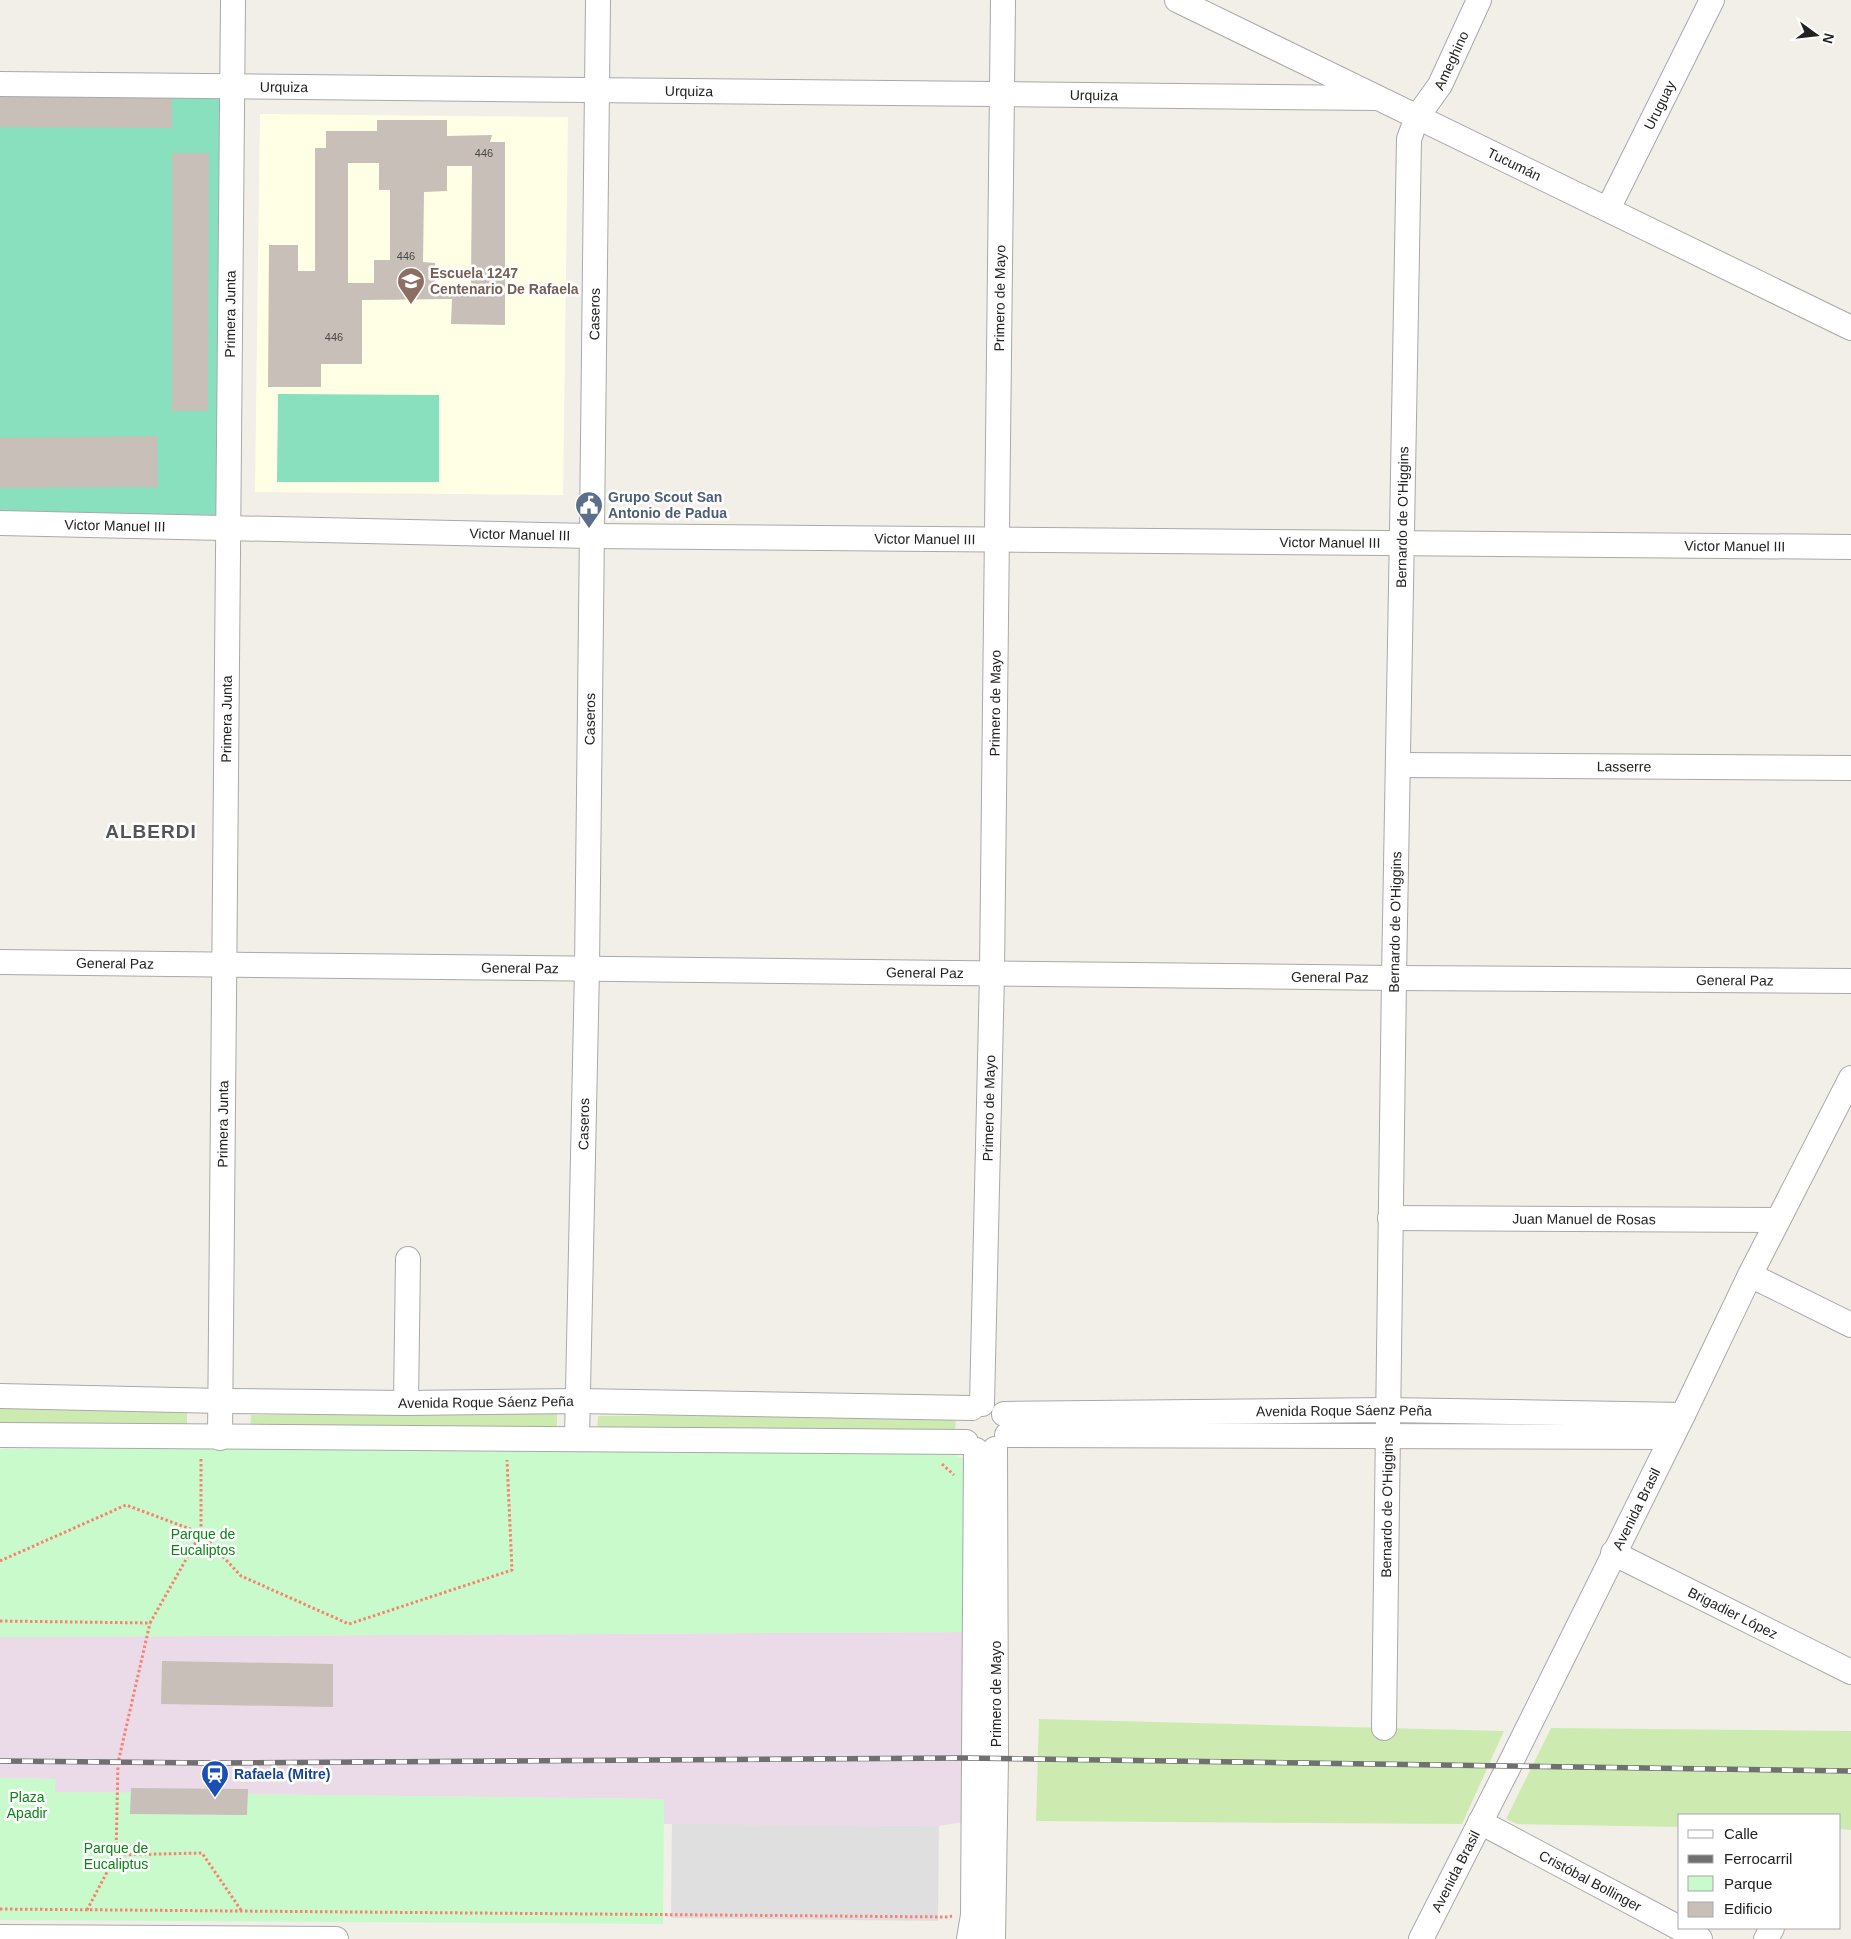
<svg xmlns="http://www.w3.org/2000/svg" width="1851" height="1939" font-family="Helvetica,sans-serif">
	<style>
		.residential { fill: #e0dfdf }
		.industrial { fill: #ebdbe8 }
		.education { fill: #ffffe5 }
		.grass { fill: #cdebb0 }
		.park { fill: #c8facc }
		.pitch { fill: #88e0be }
		.building { fill: #c7bfb8; fill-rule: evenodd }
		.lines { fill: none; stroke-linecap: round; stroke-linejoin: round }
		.minor-casing { stroke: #a9a9a9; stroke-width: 26 }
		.path { stroke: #fa8072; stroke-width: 3; stroke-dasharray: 2.5 2.5; stroke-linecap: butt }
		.minor { stroke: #fff; stroke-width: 24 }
		.rail-casing { stroke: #707070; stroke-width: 5.5 }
		.rail { stroke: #fff; stroke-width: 4; stroke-dasharray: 11; stroke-linecap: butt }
		.labels { text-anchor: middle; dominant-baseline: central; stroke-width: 5; stroke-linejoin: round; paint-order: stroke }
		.number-label { font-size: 11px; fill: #4b4948 }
		.street-label { font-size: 14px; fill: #222; stroke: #fff }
		.education-label { font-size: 14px; font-weight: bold; fill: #785e54; stroke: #fff; text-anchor: start }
		.service-label { font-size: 14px; font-weight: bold; fill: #4e5e75; stroke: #fff; text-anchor: start }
		.park-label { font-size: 14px; fill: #0c8416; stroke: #fff }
		.transit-label { font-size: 14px; font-weight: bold; fill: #164399; stroke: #fff; text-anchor: start }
		.district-label { font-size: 19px; font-weight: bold; letter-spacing: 1px; fill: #555; stroke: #fff }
	</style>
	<rect width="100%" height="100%" fill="#f2efe9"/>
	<path class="residential" d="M672,1823L939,1826L938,1921L671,1918Z"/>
	<path class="industrial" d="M971,1632L970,1821L939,1826L664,1824V1799L55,1792V1779L0,1778V1637Z"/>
	<path class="education" d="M260,114L568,117L563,495L255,492Z"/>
	<path class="grass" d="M0,1407L187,1409V1431L0,1427Z
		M557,1413V1435L250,1433L251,1415Z
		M956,1413L955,1435H597L598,1416Z
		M1039,1719L1504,1731L1462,1824L1036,1821Z
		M1551,1728L1851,1731V1830L1840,1829V1815H1680V1827L1517,1824L1506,1819Z"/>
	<path class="park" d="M212,1447L945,1452L963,1458L975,1472L971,1632L0,1637V1449Z
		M0,1778L56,1779L55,1792L664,1799L663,1924L0,1920Z"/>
	<path class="pitch" d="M0,96L221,98L216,515L0,513Z
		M278,394L439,395V482H277Z"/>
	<path class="building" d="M0,96L172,97V128L0,127Z
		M377,120H447V136L492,135L490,142H505V325L451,324L452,299L362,300V364H321V387H268L269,245H298V271H315V148H326V131H377ZM348,163H379V190H390V260H374V283H348ZM447,166H472L471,285H435V263L423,262L424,192L447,191Z
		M172,153H209L208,411H172Z
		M157,436L158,487L0,488V438Z
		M162,1661L333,1664V1707L161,1704Z
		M131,1788L248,1789L247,1815L130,1814Z"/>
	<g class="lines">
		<g class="minor-casing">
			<g id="minor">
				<path id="s1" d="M1177,0L1851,328"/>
				<path id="s2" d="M0,84L1377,98"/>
				<path id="s3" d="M1608,209L1712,0"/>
				<path id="s4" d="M0,523L591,536L1851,547"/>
				<path id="s5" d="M1398,765L1851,768"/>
				<path id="s6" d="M0,962L1394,978L1851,981"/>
				<path id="s7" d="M1390,1218L1777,1220"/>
				<path d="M1750,1275L1851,1325"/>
				<path id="s8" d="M0,1396L222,1401L406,1403L578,1401L972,1408"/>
				<path d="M406,1403L408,1259"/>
				<path id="s9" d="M982,1404L992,973L1003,0"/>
				<path id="s10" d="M1004,1414L1387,1410L1683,1415"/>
				<path d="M0,1435L966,1442"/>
				<path d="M1007,1435L1672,1437"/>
				<path id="s11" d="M220,1438L233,0"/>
				<path id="s12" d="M577,1438L587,969L598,0"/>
				<path id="s13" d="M1613,1553L1851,1672"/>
				<path id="s14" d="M1384,1728L1394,978L1409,139L1417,117L1440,85L1479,0"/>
				<path id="s15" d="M1480,1822L1700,1939"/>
				<path d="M0,1937L336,1939"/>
				<path d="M969,1939L973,1915L976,1450"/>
				<path d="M993,1939L996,1758L995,1449"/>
				<path id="s16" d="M1421,1939L1509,1766L1683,1415L1750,1275L1851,1078"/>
				<path d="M1766,1939L1772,1928"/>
			</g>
		</g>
		<path class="path" d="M942,1464L954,1475
			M0,1561L126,1505L201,1533L241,1576L349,1624L512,1570L507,1460
			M0,1621L150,1623L201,1533V1457
			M116,1855L118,1763L150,1623
			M0,1909L948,1917L952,1916
			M87,1910L116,1855L202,1853L241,1910"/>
		<use href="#minor" class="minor"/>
		<g class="rail-casing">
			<path id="rail" d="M0,1761L210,1763L965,1758L1851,1771"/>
		</g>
		<use href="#rail" class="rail"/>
	</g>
	<defs>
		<g id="school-pin" transform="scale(1.4375)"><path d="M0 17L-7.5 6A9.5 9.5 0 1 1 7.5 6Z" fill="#8d6e63" stroke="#fff"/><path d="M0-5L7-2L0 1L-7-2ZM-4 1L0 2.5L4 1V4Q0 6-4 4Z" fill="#fff"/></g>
		<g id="civic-pin" transform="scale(1.4375)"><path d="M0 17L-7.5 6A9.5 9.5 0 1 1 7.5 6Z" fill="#5c6f8a" stroke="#fff"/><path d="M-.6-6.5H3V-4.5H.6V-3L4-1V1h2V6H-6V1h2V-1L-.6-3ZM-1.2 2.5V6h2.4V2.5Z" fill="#fff"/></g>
		<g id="station-pin" transform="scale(1.4375)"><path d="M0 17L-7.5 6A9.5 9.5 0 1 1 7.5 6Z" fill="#1a4fb4" stroke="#fff"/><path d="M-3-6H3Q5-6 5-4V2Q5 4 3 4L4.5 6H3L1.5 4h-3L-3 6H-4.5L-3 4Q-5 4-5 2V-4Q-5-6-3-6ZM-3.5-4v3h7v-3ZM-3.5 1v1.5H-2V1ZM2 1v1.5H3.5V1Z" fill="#fff"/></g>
	</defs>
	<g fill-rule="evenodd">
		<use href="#school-pin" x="411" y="281"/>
		<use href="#civic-pin" x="589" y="505"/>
		<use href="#station-pin" x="215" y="1774"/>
	</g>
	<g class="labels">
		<g class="number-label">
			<text x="484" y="153">446</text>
			<text x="406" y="256">446</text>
			<text x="334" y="337">446</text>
		</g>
		<g class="street-label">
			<text stroke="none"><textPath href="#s14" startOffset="1679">Ameghino</textPath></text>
			<text stroke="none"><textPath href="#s2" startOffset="284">Urquiza</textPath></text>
			<text stroke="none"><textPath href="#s2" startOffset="689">Urquiza</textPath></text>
			<text stroke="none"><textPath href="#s2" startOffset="1094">Urquiza</textPath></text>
			<text stroke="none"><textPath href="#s3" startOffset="116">Uruguay</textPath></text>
			<text stroke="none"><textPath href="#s1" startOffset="375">Tucumán</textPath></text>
			<text stroke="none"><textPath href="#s9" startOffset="1106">Primero de Mayo</textPath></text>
			<text stroke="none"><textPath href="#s11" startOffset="1124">Primera Junta</textPath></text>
			<text stroke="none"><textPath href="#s12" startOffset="1124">Caseros</textPath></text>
			<text stroke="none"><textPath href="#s14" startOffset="1211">Bernardo de O'Higgins</textPath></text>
			<text stroke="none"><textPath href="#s4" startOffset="115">Victor Manuel III</textPath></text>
			<text stroke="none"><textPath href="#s4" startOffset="520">Victor Manuel III</textPath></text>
			<text stroke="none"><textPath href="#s4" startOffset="925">Victor Manuel III</textPath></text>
			<text stroke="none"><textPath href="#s4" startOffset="1330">Victor Manuel III</textPath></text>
			<text stroke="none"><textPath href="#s4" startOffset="1735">Victor Manuel III</textPath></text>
			<text stroke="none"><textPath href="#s9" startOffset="701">Primero de Mayo</textPath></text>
			<text stroke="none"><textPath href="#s11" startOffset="719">Primera Junta</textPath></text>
			<text stroke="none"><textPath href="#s12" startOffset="719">Caseros</textPath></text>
			<text stroke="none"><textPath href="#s5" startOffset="226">Lasserre</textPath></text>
			<text stroke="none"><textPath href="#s14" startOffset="806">Bernardo de O'Higgins</textPath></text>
			<text stroke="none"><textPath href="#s6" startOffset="115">General Paz</textPath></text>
			<text stroke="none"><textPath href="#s6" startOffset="520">General Paz</textPath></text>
			<text stroke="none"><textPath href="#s6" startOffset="925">General Paz</textPath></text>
			<text stroke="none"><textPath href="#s6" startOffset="1330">General Paz</textPath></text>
			<text stroke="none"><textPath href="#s6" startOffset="1735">General Paz</textPath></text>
			<text stroke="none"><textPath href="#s9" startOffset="296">Primero de Mayo</textPath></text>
			<text stroke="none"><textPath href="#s11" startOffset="314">Primera Junta</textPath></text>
			<text stroke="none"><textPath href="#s12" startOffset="314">Caseros</textPath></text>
			<text stroke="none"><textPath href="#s7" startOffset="194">Juan Manuel de Rosas</textPath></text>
			<text stroke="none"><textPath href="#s8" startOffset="486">Avenida Roque Sáenz Peña</textPath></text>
			<text stroke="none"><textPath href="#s10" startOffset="340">Avenida Roque Sáenz Peña</textPath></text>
			<text stroke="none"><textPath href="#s14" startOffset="221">Bernardo de O'Higgins</textPath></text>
			<text stroke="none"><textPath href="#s16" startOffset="481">Avenida Brasil</textPath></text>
			<text stroke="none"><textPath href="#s13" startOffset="134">Brigadier López</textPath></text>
			<text transform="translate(996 1694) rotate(-90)">Primero de Mayo</text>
			<text stroke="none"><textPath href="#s16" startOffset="76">Avenida Brasil</textPath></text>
			<text stroke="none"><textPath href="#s15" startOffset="125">Cristóbal Bollinger</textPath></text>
		</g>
		<g class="education-label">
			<text x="430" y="273">Escuela 1247<tspan x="430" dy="16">Centenario De Rafaela</tspan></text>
		</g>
		<g class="service-label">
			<text x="608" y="497">Grupo Scout San<tspan x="608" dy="16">Antonio de Padua</tspan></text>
		</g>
		<g class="park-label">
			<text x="203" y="1534">Parque de<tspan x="203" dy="16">Eucaliptos</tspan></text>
			<text x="27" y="1797">Plaza<tspan x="27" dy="16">Apadir</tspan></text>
			<text x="116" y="1848">Parque de<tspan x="116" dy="16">Eucaliptus</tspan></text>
		</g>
		<g class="transit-label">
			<text x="234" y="1774">Rafaela (Mitre)</text>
		</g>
		<g class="district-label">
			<text x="151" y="831">ALBERDI</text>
		</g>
	</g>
	<rect x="1678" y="1814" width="162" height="115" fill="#ffffff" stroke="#a7a7a7"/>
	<rect x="1688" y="1830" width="25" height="8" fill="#ffffff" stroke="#a7a7a7"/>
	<text x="1724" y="1839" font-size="15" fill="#222222">Calle</text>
	<rect x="1688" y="1855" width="25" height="8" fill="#707070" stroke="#a7a7a7"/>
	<text x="1724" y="1864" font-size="15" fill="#222222">Ferrocarril</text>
	<rect x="1688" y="1876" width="25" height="15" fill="#c8facc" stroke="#a7a7a7"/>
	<text x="1724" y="1889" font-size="15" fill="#222222">Parque</text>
	<rect x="1688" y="1902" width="25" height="15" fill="#c7bfb8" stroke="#a7a7a7"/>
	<text x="1724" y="1914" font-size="15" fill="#222222">Edificio</text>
	<g transform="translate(1816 35) rotate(105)" stroke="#ffffff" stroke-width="4" paint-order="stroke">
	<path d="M0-4L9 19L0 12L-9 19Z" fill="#222222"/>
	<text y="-8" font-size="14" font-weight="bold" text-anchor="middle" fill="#222222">N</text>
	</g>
</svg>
